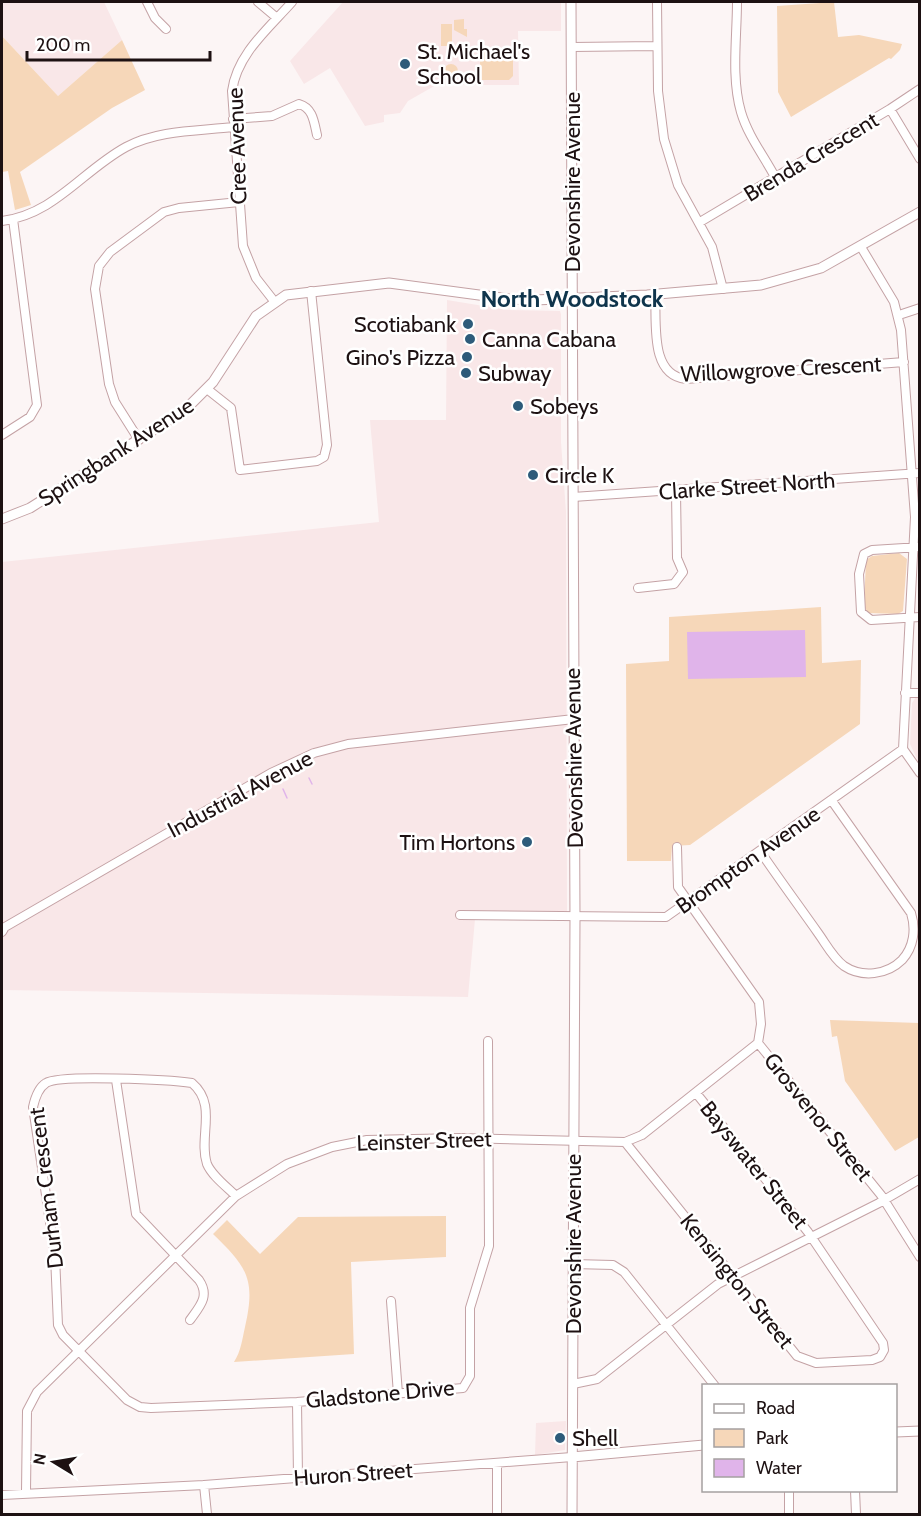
<svg xmlns="http://www.w3.org/2000/svg" width="921" height="1516" font-family="Cabin,sans-serif">
	<style>
		.built { fill: #f9e7e8 }
		.green { fill: #f6d7b9 }
		.water { fill: #e0b4ea }
		.lines { fill: none; stroke-linecap: round; stroke-linejoin: round }
		.stream { stroke: #e0b4ea; stroke-width: 1.5 }
		.minor-casing { stroke: #c4a2a5; stroke-width: 10 }
		.major-casing { stroke: #c4a2a5; stroke-width: 11 }
		.minor { stroke: #fff; stroke-width: 8 }
		.major { stroke: #fff; stroke-width: 9 }
		.poi-dot { fill: #2d5b7a; stroke: #fff; stroke-width: 2 }
		.labels { text-anchor: middle; dominant-baseline: central; stroke-width: 5; stroke-linejoin: round; paint-order: stroke }
		.poi-label { font-size: 22px; fill: #1d1112; stroke: #fff; text-anchor: start }
		.street-label { font-size: 22px; fill: #1d1112; stroke: #fff }
		.neighbourhood-label { font-size: 24px; font-weight: bold; fill: #0f354c; stroke: #fff }
	</style>
	<rect width="100%" height="100%" fill="#fcf5f5"/>
	<path class="built" d="M2,2H104L122,40L58,96L2,36Z
		M343,2H561V31H518L519,85H436L408,101L400,113L384,115V122L365,126L330,68L304,84L290,61Z
		M447,300L508,310L560,311L561,314V442L566,512L567,913L469,911L475,919L468,997L2,990V562L379,522L370,420H446Z
		M916,697H919V763L910,744L912,703Z
		M566,1421L565,1450L535,1455L536,1423Z"/>
	<path class="green" d="M834,2L838,37L859,35L902,44L900,50L891,59L889,58L791,117L778,92L777,6Z
		M464,19V29H467V37L454,30V20Z
		M441,24H452V46H441Z
		M2,36L58,96L122,40L145,90L112,108L20,172L31,205L15,210L8,171L2,172Z
		M513,49V76L509,80H480V50Z
		M444 71a7 7 0 1 1 14 0a7 7 0 1 1-14 0Z
		M899,553L907,559L903,611L898,614L868,613L864,606L866,560L872,556Z
		M821,607L822,663L861,660L860,724L690,845L672,846L671,861H627L626,664L669,661V617Z
		M830,1020L919,1023V1137L895,1151L845,1081L837,1036L832,1037Z
		M446,1216V1257L351,1262L354,1354L234,1362C241,1351 242,1340 245,1327C256,1279 247,1267 213,1234L227,1220L260,1254L298,1217Z"/>
	<path class="water" d="M805,630L806,677L688,679L687,632Z"/>
	<g class="lines">
		<path class="stream" d="M309,778L312,784
			M283,789L287,798"/>
		<g class="minor-casing">
			<path id="minor" d="M147,2L155,18L166,29
				M258,2L277,18
				M657,2L658,91L664,139L678,185L712,247L723,289
				M737,2C737,37 731,78 741,112C748,136 764,156 775,177
				M572,47L657,46
				M890,109L920,159
				M233,119L272,116L299,104C313,108 314,122 317,135
				M2,221C55,214 82,171 126,147C158,130 198,131 233,127
				M700,222L890,109L920,89
				M861,247L894,302L901,330L915,517L903,749L920,773
				M655,294C657,322 649,375 686,379L904,362
				M274,301L256,278L243,246L232,91C237,54 269,28 292,2
				M899,315L920,308
				M207,389L231,408L240,470L317,461L324,457L327,445L311,291
				M2,435L30,417L37,405L13,219
				M139,440L115,402L109,384L95,289L99,266L110,252L164,212L179,208L239,202
				M573,497L920,473
				M920,547L872,550L864,554L859,574L861,612L871,620L920,617
				M638,588L674,584L683,572L677,558L676,492
				M905,693H920
				M677,847L678,887L759,1002L761,1024L758,1043
				M760,851C779,879 799,906 818,933C826,944 833,958 844,966C862,978 887,975 902,960C914,947 916,929 911,913L832,801
				M460,915L666,917L903,749
				M2,932L5,927L271,773L314,753L348,744L574,719
				M758,1043L881,1195L920,1257
				M116,1080L136,1214L199,1280C210,1296 200,1306 190,1320
				M625,1142L797,1356L816,1363L872,1360L880,1357L884,1350L883,1343L808,1232L696,1093
				M236,1196C227,1187 212,1176 207,1164C198,1137 218,1105 192,1083C172,1080 59,1074 46,1083C38,1088 35,1098 33,1107L55,1256L58,1325L63,1335L127,1400L140,1407L151,1408L297,1402L463,1388L470,1376V1308L489,1246L488,1041
				M573,1264L613,1265L624,1272L715,1386
				M391,1301L398,1394
				M573,1384L597,1379L718,1284L879,1203L920,1179
				M297,1402L298,1477
				M497,1464V1514
				M204,1485L207,1514
				M789,1490V1514
				M855,1490L856,1514
				M26,1492L27,1411L37,1392L236,1196L287,1164L332,1147L367,1140L461,1138L625,1142L642,1135L758,1043
				M2,1495L204,1485L572,1457"/>
		</g>
		<g class="major-casing">
			<path id="major" d="M571,2L575,918L572,1514
				M2,519L30,508L185,410L213,382L256,316L286,295L389,283L509,299L535,300L647,295L761,285L821,268L920,212
				M896,1432L920,1431
				M572,1457L704,1445"/>
		</g>
		<use href="#minor" class="minor"/>
		<use href="#major" class="major"/>
	</g>
	<g class="poi-dot">
		<circle cx="405" cy="64" r="6"/>
		<circle cx="468" cy="324" r="6"/>
		<circle cx="470" cy="339" r="6"/>
		<circle cx="467" cy="357" r="6"/>
		<circle cx="466" cy="373" r="6"/>
		<circle cx="518" cy="406" r="6"/>
		<circle cx="533" cy="475" r="6"/>
		<circle cx="527" cy="842" r="6"/>
		<circle cx="560" cy="1438" r="6"/>
	</g>
	<g class="labels">
		<g class="poi-label">
			<text x="417" y="51">St. Michael's<tspan x="417" dy="25">School</tspan></text>
			<text x="456" y="324" text-anchor="end">Scotiabank</text>
			<text x="482" y="339">Canna Cabana</text>
			<text x="455" y="357" text-anchor="end">Gino's Pizza</text>
			<text x="478" y="373">Subway</text>
			<text x="530" y="406">Sobeys</text>
			<text x="545" y="475">Circle K</text>
			<text x="515" y="842" text-anchor="end">Tim Hortons</text>
			<text x="572" y="1438">Shell</text>
		</g>
		<g class="street-label">
			<text transform="translate(237 146) rotate(-92)">Cree Avenue</text>
			<text transform="translate(811 157) rotate(-31)">Brenda Crescent</text>
			<text transform="translate(572 182) rotate(-90)">Devonshire Avenue</text>
			<text transform="translate(781 369) rotate(-3)">Willowgrove Crescent</text>
			<text transform="translate(116 452) rotate(-33)">Springbank Avenue</text>
			<text transform="translate(747 486) rotate(-4)">Clarke Street North</text>
			<text transform="translate(574 758) rotate(-91)">Devonshire Avenue</text>
			<text transform="translate(240 794) rotate(-28)">Industrial Avenue</text>
			<text transform="translate(748 860) rotate(-35)">Brompton Avenue</text>
			<text transform="translate(818 1117) rotate(51)">Grosvenor Street</text>
			<text transform="translate(424 1141) rotate(-2)">Leinster Street</text>
			<text transform="translate(754 1165) rotate(51)">Bayswater Street</text>
			<text transform="translate(46 1188) rotate(-97)">Durham Crescent</text>
			<text transform="translate(573 1244) rotate(-90)">Devonshire Avenue</text>
			<text transform="translate(737 1281) rotate(51)">Kensington Street</text>
			<text transform="translate(380 1394) rotate(-5)">Gladstone Drive</text>
			<text transform="translate(353 1474) rotate(-4)">Huron Street</text>
		</g>
		<g class="neighbourhood-label">
			<text x="572" y="298">North Woodstock</text>
		</g>
	</g>
	<rect width="921" height="1516" fill="none" stroke="#1d1112" stroke-width="6"/>
	<rect x="702" y="1384" width="195" height="108" fill="#ffffff" stroke="#a5a0a0" stroke-width="1.5"/>
	<rect x="714" y="1404" width="30" height="9" fill="#ffffff" stroke="#a5a0a0" stroke-width="1.5"/>
	<text x="756" y="1414" font-size="18" fill="#1d1112">Road</text>
	<rect x="714" y="1429" width="30" height="18" fill="#f6d7b9" stroke="#a5a0a0" stroke-width="1.5"/>
	<text x="756" y="1444" font-size="18" fill="#1d1112">Park</text>
	<rect x="714" y="1459" width="30" height="18" fill="#e0b4ea" stroke="#a5a0a0" stroke-width="1.5"/>
	<text x="756" y="1474" font-size="18" fill="#1d1112">Water</text>
	<g transform="translate(54 1462) rotate(281)" stroke="#ffffff" stroke-width="4.5" paint-order="stroke">
	<path d="M0-4.5L10 22L0 15L-10 22Z" fill="#1d1112"/>
	<text y="-9" font-size="16" font-weight="bold" text-anchor="middle" fill="#1d1112">N</text>
	</g>
	<path d="M27 51v9h183v-9" fill="none" stroke="#1d1112" stroke-width="3"/>
	<text x="36" y="51" font-size="18" fill="#1d1112" stroke="#ffffff" stroke-width="4.5" paint-order="stroke">200 m</text>
</svg>
